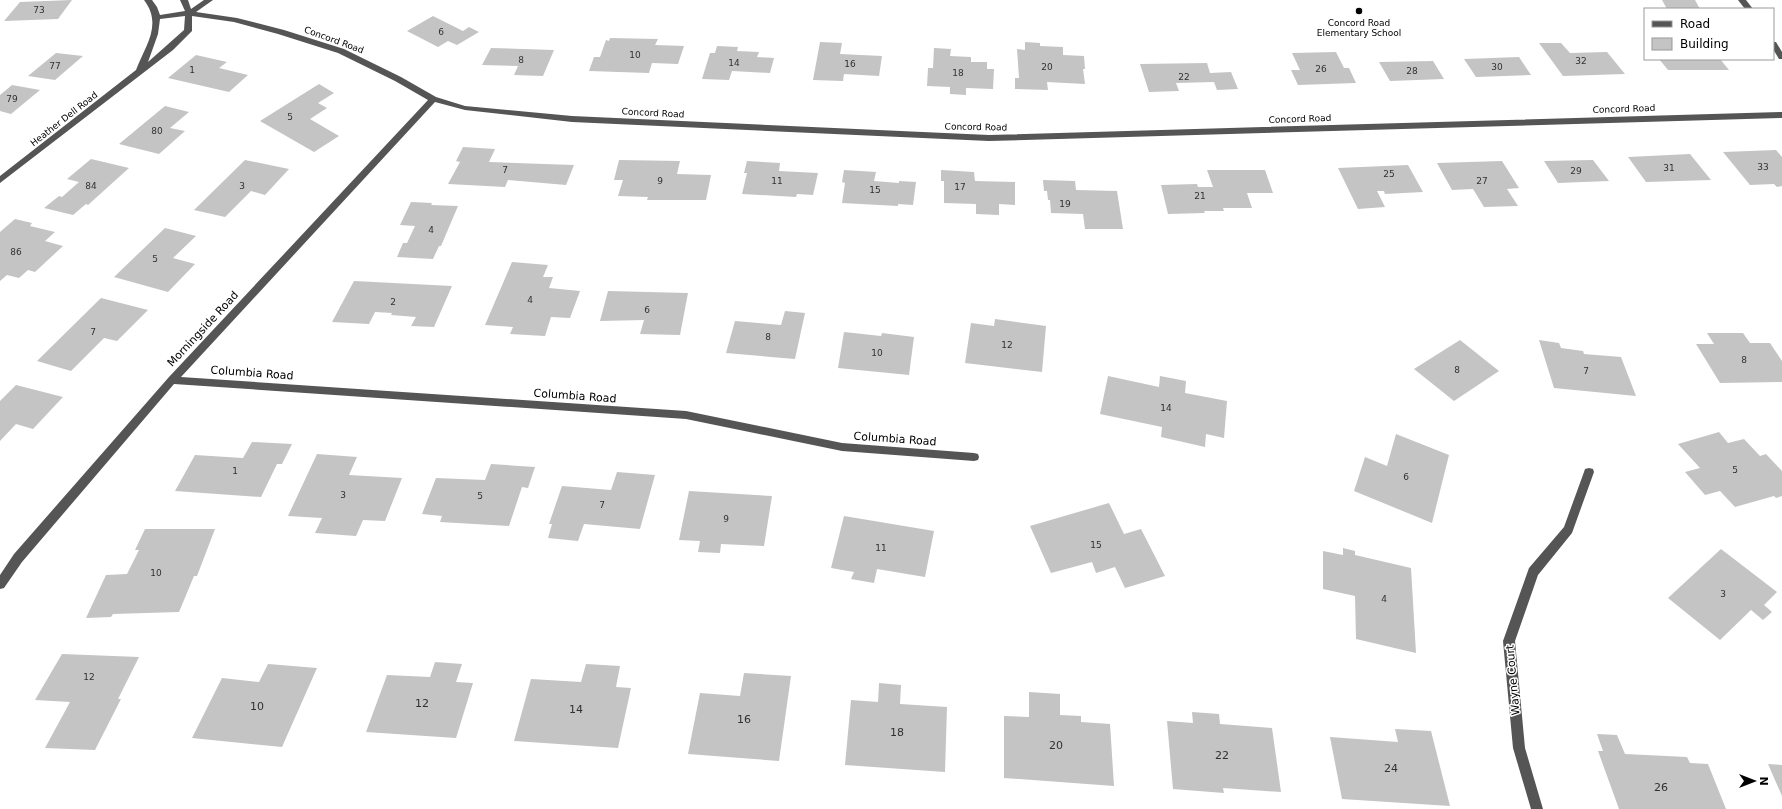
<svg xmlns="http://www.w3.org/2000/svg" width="1782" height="809" font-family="'DejaVu Sans',sans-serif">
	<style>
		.building { fill: #c4c4c4 }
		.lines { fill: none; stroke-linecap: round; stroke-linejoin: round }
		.minor { fill: #555; fill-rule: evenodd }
		.poi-dot { fill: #000; stroke: #fff; stroke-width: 1.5 }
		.labels { text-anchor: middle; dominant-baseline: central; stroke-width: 3; stroke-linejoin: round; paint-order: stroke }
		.number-label { font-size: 9px; fill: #313131 }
		.far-poi-label { font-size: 9px; fill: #000; stroke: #fff }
		.far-street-label { font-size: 9px; fill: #000; stroke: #fff }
		.street-label { font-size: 11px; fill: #000; stroke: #fff }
		.near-number-label { font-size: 11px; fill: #313131 }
	</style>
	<rect width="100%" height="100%" fill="#fff"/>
	<path class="building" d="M72,0L58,19L4,21L20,2Z
		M1662,0H1695L1700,9H1667Z
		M433,16L463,31L469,27L479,32L457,45L448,41L438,47L407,31Z
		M610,38L658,39L655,45L684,46L678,64L652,63L649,73L589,71L594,57H600L606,40L609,41Z
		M820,42L842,43L840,54L882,56L879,76L844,74L843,81L813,80Z
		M1025,42L1040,43V46L1063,47V55L1084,56L1085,69H1083L1085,84L1047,82L1048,90L1015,89V78H1019L1017,49L1025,50Z
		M1539,43H1561L1570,53L1607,52L1625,74L1563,76Z
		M717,46L738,47L737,51L759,52L757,57L774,58L770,73L732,71L729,80L702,79L710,53H715Z
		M491,48L554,50L543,76L514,75L518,66L482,65Z
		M934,48L951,49L950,56L971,57V62H987V69H994L993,89L966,88V95L950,94V87L927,86L928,68H933Z
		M1336,52L1344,68H1349L1356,83L1298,85L1291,70H1300L1292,53Z
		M56,53L83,56L55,80L28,76Z
		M196,55L227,62L219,68L248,75L229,92L168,78Z
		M1519,57L1531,75L1476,77L1464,59Z
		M1659,59H1720L1729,70H1668Z
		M1433,61L1444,79L1390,81L1379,62Z
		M1207,63L1210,73L1231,72L1238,89L1217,90L1214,82L1176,83L1179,91L1149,92L1140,64Z
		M319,84L334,93L318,103L327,108L310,119L339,136L314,152L260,121Z
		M12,85L40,90L11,114L0,111V95Z
		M165,106L189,112L170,128L185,131L159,154L119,144Z
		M463,147L495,149L489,162L574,165L566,185L508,180L505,187L448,184L460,162L456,161Z
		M1776,150L1782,157V186L1777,187L1774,184L1750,185L1723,152Z
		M1690,154L1711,180L1646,182L1628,157Z
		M91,159L129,168L88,205L86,204L73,215L44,208L59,196L62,197L79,182L67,179Z
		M245,160L289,169L265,195L251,191L225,217L194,210Z
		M619,160L680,161L677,174L711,175L706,200H647L648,197L618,196L623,180H614Z
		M1593,160L1609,181L1558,183L1544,161Z
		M747,161L780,163L779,171L818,173L813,195L797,194L796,197L742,194L747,173H744Z
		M1502,161L1519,188L1507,189L1518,206L1484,207L1473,189L1452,190L1437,163Z
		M1408,165L1423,192L1385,194L1384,191H1377L1385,207L1358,209L1338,168Z
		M844,170L876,172L874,181L899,183V181L916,182L913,205L898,204V206L842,203L845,183L842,182Z
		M941,170L974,172L975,181L1015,182V205L999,204V215L976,214V204L944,203V181H941Z
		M1207,170H1265L1273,193H1247L1252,208H1223L1224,211H1204L1205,213L1168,214L1161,185L1197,184L1198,187H1213Z
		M1043,180L1075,181L1076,190L1117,191L1123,229H1085L1083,214L1051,213L1050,200H1048L1047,191H1044Z
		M411,202L432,203L431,205L458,206L441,246H439L433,259L397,257L403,243H407L415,226L400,225Z
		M15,219L32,223L30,226L55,232L45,241L63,246L35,272L28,270L19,278L7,275L0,281V232Z
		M165,228L196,236L173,258L195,264L168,292L114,277Z
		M512,262L548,265L543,277H553L549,288L580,291L570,318L551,317L545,336L510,334L513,327L485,325Z
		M354,281L452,286L434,327L411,326L416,317L391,315L392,313L375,312L369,324L332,322Z
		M608,291L688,293L680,335L640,334L644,320L600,321Z
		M101,298L148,310L117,341L104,338L71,371L37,361Z
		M785,311L805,313L795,359L726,353L735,321L781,325Z
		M995,319L1046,326L1042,372L965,363L971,323L994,326Z
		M844,332L881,336L882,333L914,337L909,375L838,368Z
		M1707,333H1743L1750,343H1770L1782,361V382L1720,383L1696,344H1714Z
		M1460,340L1499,371L1454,401L1414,369Z
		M1539,340L1559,343L1561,348L1583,351L1584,354L1621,357L1636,396L1554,388Z
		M1108,376L1159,387L1160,376L1186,381L1185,393L1227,401L1224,438L1206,434L1205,447L1161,437L1162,427L1100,414Z
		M16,385L63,397L33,429L16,424L0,441V401Z
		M1719,432L1728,443L1744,439L1760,456L1766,454L1782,471V496L1776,498L1774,496L1735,507L1720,491L1705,495L1685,472L1700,468L1678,444Z
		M1396,434L1449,455L1432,523L1354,491L1365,457L1387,466Z
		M252,442L292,444L282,464H277L261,497L175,491L195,455L243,458Z
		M317,454L357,457L349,475L402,478L385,521L363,520L356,536L315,533L322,518L288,516Z
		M491,464L535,467L528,488L522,487L509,526L440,522L442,516L422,514L436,478L485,480Z
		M617,472L655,475L640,529L584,524L578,541L548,538L552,524H549L562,486L611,490Z
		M689,491L772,496L764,546L721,544L720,553L698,552L700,541L679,540Z
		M1109,503L1124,534L1141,529L1165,576L1125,588L1115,567L1096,573L1092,562L1051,573L1030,526Z
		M844,516L934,531L925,577L877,569L874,583L851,579L854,572L831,568Z
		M145,529H215L197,576H194L179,612L113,614L111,617L86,618L106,575L127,574L139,550H135Z
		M1343,548L1355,551V555L1411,568L1416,653L1356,639L1355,596L1323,589V551L1343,555Z
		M1721,549L1777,592L1764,605L1772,612L1763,620L1751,610L1720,640L1668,598Z
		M62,654L139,657L118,699H121L95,750L45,748L70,702L35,700Z
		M435,662L462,664L456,682L473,683L456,738L366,732L387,675L430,677Z
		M268,664L317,668L282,747L192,738L222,678L259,682Z
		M586,664L620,666L616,687L631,688L618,748L514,741L531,679L581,682Z
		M744,673L791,676L779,761L688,754L700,693L740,696Z
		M879,683L901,685L900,704L947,707L945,772L845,765L851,700L878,702Z
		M1029,692L1060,694V715L1081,716V722L1110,724L1114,786L1004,778V716L1029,717Z
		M1192,712L1219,714L1220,724L1272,728L1281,792L1223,788L1224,793L1173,789L1167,721L1193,723Z
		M1395,729L1431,731L1450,806L1342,799L1330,737L1398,742Z
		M1597,734L1617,735L1625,754L1687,757L1690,763L1708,764L1726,809H1619L1598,751H1603Z
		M1768,764L1782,765V796Z"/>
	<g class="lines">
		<path class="minor" d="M144,0H152L157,7L160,15L185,11L180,0H188L191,9L204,0H213L196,12L237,18L284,30L344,49L401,77L436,97L465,106L572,116L989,135L1782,112V118L989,141L572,122L465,110L435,102L181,377L686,411L842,443L974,453L978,454L979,457L978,460L974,461L842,451L686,419L174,384L22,562L4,588L0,589V575L14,554L169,377L428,100L395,81L338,53L278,34L234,22L192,16V31L173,50L0,183V176L136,70C145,46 163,25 144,0ZM185,16L184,30L148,62L158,34L160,19Z
			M1738,0H1746L1753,9H1745Z
			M1773,42H1776L1782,52V59H1779L1773,49Z
			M1589,468L1593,469L1594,472L1572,533L1538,575L1515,641L1525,748L1543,809H1531L1513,748L1503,641L1529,568L1564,527L1584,472L1585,469Z"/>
	</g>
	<circle class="poi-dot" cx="1359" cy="11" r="4"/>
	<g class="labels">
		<g class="number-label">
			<text x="39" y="10">73</text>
			<text x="441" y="32">6</text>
			<text x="635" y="55">10</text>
			<text x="521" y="60">8</text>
			<text x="1581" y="61">32</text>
			<text x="734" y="63">14</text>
			<text x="850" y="64">16</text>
			<text x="55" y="66">77</text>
			<text x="1047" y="67">20</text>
			<text x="1497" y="67">30</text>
			<text x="1321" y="69">26</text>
			<text x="192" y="70">1</text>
			<text x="1412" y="71">28</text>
			<text x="958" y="73">18</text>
			<text x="1184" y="77">22</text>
			<text x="12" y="99">79</text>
			<text x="290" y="117">5</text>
			<text x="157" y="131">80</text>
			<text x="1763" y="167">33</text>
			<text x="1669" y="168">31</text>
			<text x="505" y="170">7</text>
			<text x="1576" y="171">29</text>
			<text x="1389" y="174">25</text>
			<text x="660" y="181">9</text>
			<text x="777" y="181">11</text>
			<text x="1482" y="181">27</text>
			<text x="91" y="186">84</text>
			<text x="242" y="186">3</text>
			<text x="960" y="187">17</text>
			<text x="875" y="190">15</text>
			<text x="1200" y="196">21</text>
			<text x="1065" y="204">19</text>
			<text x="431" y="230">4</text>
			<text x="16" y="252">86</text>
			<text x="155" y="259">5</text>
			<text x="530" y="300">4</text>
			<text x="393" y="302">2</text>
			<text x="647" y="310">6</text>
			<text x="93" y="332">7</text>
			<text x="768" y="337">8</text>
			<text x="1007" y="345">12</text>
			<text x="877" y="353">10</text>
			<text x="1744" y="360">8</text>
			<text x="1457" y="370">8</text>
			<text x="1586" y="371">7</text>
			<text x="1166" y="408">14</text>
			<text x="1735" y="470">5</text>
			<text x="235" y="471">1</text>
			<text x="1406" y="477">6</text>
			<text x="343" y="495">3</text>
			<text x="480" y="496">5</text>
			<text x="602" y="505">7</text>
			<text x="726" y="519">9</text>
			<text x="1096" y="545">15</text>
			<text x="881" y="548">11</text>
			<text x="156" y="573">10</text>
			<text x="1723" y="594">3</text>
			<text x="1384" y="599">4</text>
			<text x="89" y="677">12</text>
		</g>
		<g class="far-poi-label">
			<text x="1359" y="23">Concord Road<tspan x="1359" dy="10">Elementary School</tspan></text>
		</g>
		<g class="far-street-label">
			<text transform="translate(334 40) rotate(20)">Concord Road</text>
			<text transform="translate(1624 109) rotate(-2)">Concord Road</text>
			<text transform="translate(653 113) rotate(3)">Concord Road</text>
			<text transform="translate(64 119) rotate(-38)">Heather Dell Road</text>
			<text transform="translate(1300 119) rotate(-2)">Concord Road</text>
			<text transform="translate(976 127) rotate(1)">Concord Road</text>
		</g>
		<g class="street-label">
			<text transform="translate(203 329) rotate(-47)">Morningside Road</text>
			<text transform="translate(252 373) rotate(4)">Columbia Road</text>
			<text transform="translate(575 396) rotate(4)">Columbia Road</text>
			<text transform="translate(895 439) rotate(4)">Columbia Road</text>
			<text transform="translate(1513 680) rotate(-95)">Wayne Court</text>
		</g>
		<g class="near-number-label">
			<text x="422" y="703">12</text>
			<text x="257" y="706">10</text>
			<text x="576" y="709">14</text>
			<text x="744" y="719">16</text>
			<text x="897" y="732">18</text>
			<text x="1056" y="745">20</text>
			<text x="1222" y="755">22</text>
			<text x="1391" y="768">24</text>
			<text x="1661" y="787">26</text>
		</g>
	</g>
	<rect x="1644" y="8" width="130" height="52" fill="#ffffff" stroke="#999999"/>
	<rect x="1652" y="21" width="20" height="6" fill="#555555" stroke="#999999"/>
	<text x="1680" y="28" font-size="12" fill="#000000">Road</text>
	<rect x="1652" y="38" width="20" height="12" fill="#c4c4c4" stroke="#999999"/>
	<text x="1680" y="48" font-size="12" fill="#000000">Building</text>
	<g transform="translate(1754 781) rotate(90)" stroke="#ffffff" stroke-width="3" paint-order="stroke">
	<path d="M0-3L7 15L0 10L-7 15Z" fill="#000000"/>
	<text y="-6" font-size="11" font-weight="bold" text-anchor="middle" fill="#000000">N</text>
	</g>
</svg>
